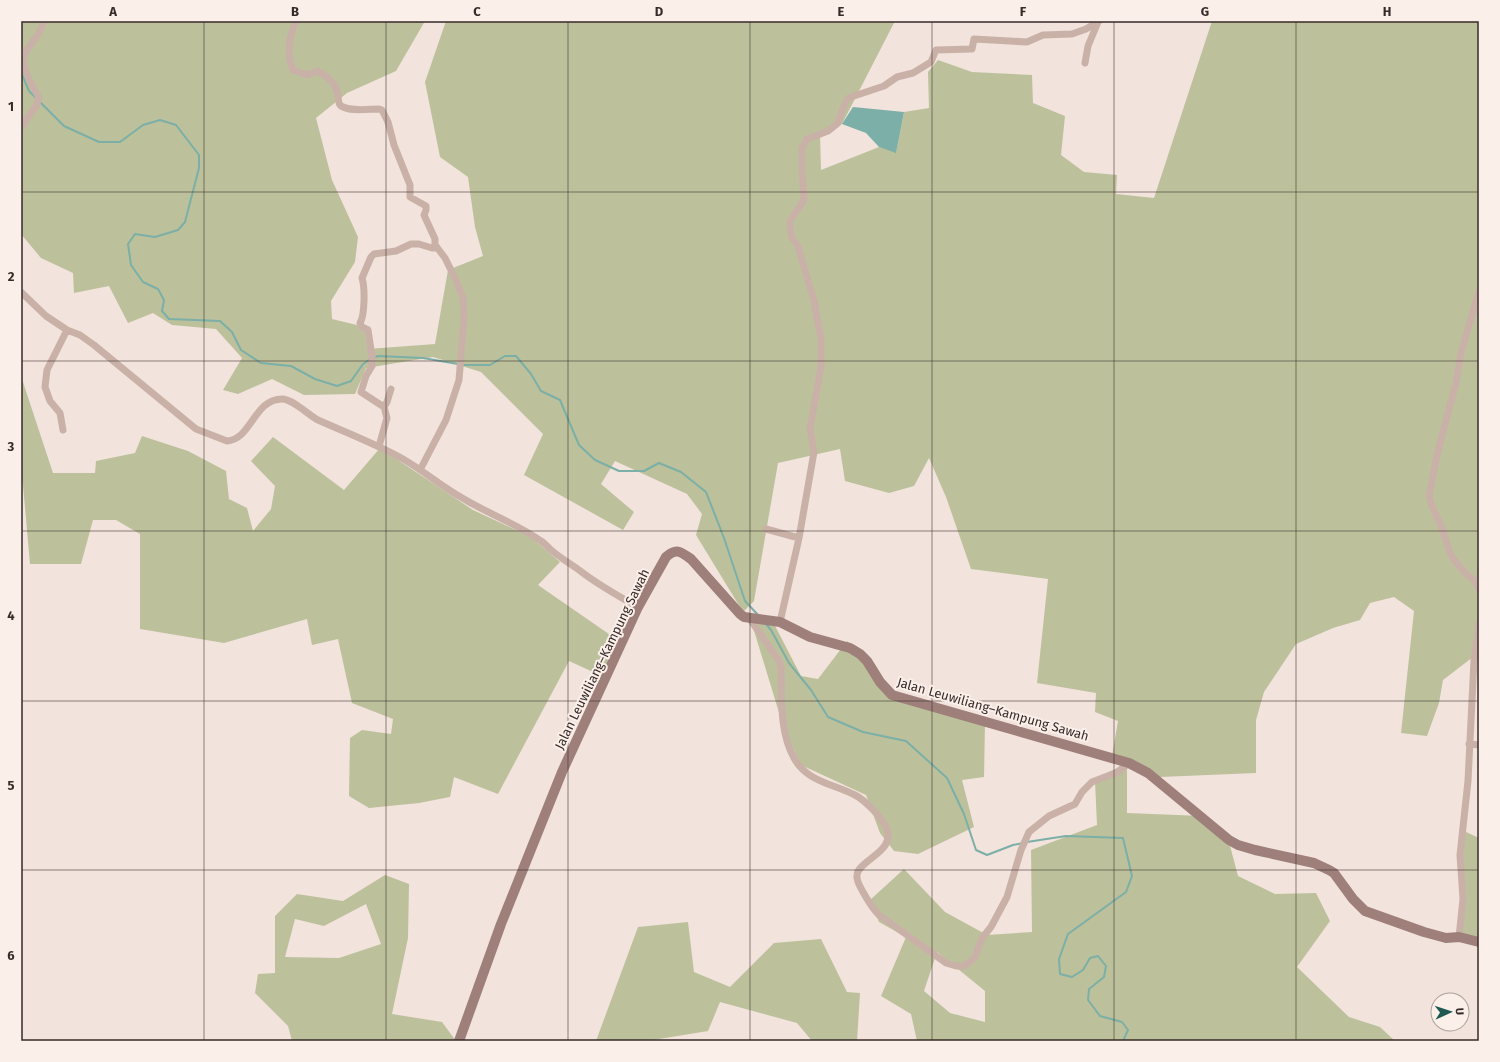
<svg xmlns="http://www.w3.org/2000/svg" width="1500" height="1062" font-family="'Fira Sans',sans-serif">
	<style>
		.green { fill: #bcc19c; fill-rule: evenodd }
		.water { fill: #7bafa7 }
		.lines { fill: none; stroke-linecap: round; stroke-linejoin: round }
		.stream { stroke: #7bafa7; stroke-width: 2 }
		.street { stroke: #cab1a8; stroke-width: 7 }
		.secondary { stroke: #9e7f7a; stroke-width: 10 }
		.grid { fill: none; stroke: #372a28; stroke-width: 1; stroke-opacity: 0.55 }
		.labels { text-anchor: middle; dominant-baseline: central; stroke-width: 4; stroke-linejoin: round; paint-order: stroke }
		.street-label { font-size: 13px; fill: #372a28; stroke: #faefe9 }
		.neatline { fill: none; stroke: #372a28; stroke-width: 1.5 }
		.grid-label { font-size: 13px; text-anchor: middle; font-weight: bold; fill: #372a28 }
	</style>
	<rect width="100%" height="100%" fill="#f2e3dc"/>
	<path class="green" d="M21,21H425L396,71L347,93L316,118L332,180L358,237L355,262L331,301L332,319L365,327L368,349L435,344L448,270L483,256L475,227L468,177L440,157L425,82L446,21H895L842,124L820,134L821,170L879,147L896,152L904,112L929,108L928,72L938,60L972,72L1032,75L1033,103L1065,116L1061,155L1084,172L1117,175L1116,194L1154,198L1212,21H1479V656L1473,657L1443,680L1439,703L1427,736L1401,733L1414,611L1394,597L1370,603L1360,620L1333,628L1296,644L1264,692L1256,720V773L1160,777L1127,762V813L1202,816L1229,842L1238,876L1275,894L1316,893L1330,921L1297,967L1349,1017L1380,1027L1395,1041H917L911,1014L881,996L906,937L879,922L870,900L904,869L945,912L987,935L1032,932L1031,850L1097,825L1095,781L1127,762L1112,756L1118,721L1095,712L1096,693L1037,683L1048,579L971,569L946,497L929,458L914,486L889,493L845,481L840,449L778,463L754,601L743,612L696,535L702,514L687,494L615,461L601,484L634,512L623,530L524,475L543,434L481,372L433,357L366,368L355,394L304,395L272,379L238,394L223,390L242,358L216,329L172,325L153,313L128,323L109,286L74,293L73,273L41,258L21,234ZM937,952L985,991V1022L950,1013L924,991Z
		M21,376L53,473H95L96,461L135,453L142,436L188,451L226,471L229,499L247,508L253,531L271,509L275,486L251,461L273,437L344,490L380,448L473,510L531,537L560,562L538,585L619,641L604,677L569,661L498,794L454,777L450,797L419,803L369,808L349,796L350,738L362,730L391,734L393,719L352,703L338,639L312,645L307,619L224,643L140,629V534L116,520H93L81,564H30L23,485L21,479Z
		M772,620L801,676L818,679L847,641L870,659L888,695L985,723L984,777L962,780L974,827L918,854L894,851L880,833L866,795L801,765L784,729L752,624Z
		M1464,831L1479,838V940L1458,934Z
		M385,875L409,884L408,938L392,1014L442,1022L456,1041H292L288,1026L255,993L258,974L275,973V916L297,894L343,901ZM366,904L381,944L339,958L285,957L295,919L324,926Z
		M688,922L694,972L730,987L774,943L821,939L847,992L860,993L857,1041H812L797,1023L720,1002L708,1031L647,1041H596L638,927Z"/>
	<path class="water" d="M853,107L904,112L896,153L879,147L866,133L842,124Z"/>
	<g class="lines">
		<path class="stream" d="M21,72L29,91L36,98
			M39,101L64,126L99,142H120L143,125L160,120L176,125L199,155V168L185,222L178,230L155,237L135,234L128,244L131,265L143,282L158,289L164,300L162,311L169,319L220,321L232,332L241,350L261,363L291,366L315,379L337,386L351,381L363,364L369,360
			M373,358L378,356L423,358L458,364
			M462,365H490L505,356H516L531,374L541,391L560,400L579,445L595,460L619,471H644L659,463L681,472L706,492L724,538L745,601L759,616
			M766,624L771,630L789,663L811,690L828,717L863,732L906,741L947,778L964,814L976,850L987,855L1013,845L1023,843
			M1027,842L1066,836L1123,838L1132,876L1126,892L1068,934L1059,959L1060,974L1072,977L1083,970L1090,958L1098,956L1106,966L1104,977L1089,989L1088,1000L1100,1016L1122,1022L1128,1030L1123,1041"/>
		<path class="street" d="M296,21C289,38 286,52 293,70L307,75L318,71C326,76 334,81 337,91C339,95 337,103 341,106C350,112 369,109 379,109L382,110L388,122L394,145L410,185V197L426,206V210L424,215L435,239V248H432L419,244H411L396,251L374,254L371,257L362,278C365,287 365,315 360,323L362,327L368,330L372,356V366L366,376L361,392L384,407
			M1085,63L1088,46L1098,22
			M21,127L36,106L39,98L27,75L23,61L25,53L39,33L44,21
			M1479,291L1461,353L1456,383L1437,455L1429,496L1432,506L1442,528L1450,553L1454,560L1465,573L1474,580L1479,589
			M21,292L46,316L67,330L80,335L94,345L196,429L227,441C251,440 254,399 282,399C293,399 308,415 318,420C347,433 376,444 403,459C424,471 442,487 464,499C489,514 517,524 541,541C544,543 547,546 550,549C559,557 569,563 579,570C597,584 618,596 638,607
			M63,430L60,413L50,401L45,387L47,370L67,330
			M379,446L387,418L384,407L387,402L391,389
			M420,470L446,420L459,380L464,318L463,298L455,278L445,258L436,246
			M766,529L799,538
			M750,619L779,661L781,668C782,697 779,731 794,758C806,781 833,784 855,795C865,800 881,817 886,827C898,851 858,860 857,875C856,881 861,888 863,892C868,901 872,908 879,915L946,963L956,966H964L970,962L975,957L982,938L991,927L1007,897L1021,850L1029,832L1049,816L1075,804L1082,792L1092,782L1118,772L1129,763
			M780,622L799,538L814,452L810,428L821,367V339L814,301L798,246L791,236L790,221L804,200L802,169V148L807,139L828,131L838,123L842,110L848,98L884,86L897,77L913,73L931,62L936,50L972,49L974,39L1027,42L1043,35L1072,34L1086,29L1099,21
			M1469,744L1479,745
			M1459,937L1463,899L1460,855L1468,781L1474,660L1479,623"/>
		<path class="secondary" d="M459,1041L501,924L562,772L638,607L666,557C676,548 680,551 691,559L740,614L744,617L780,622L810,637L850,648L860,654L867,661L880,682L892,695L1129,763L1148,773L1229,840L1238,845L1255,850L1314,863L1329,870L1334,873L1353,899L1365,911L1424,932L1446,938L1459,937L1479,942"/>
	</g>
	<path class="grid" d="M204,21V1041M386,21V1041M568,21V1041M750,21V1041M932,21V1041M1114,21V1041M1296,21V1041M21,192H1479M21,361H1479M21,531H1479M21,701H1479M21,870H1479"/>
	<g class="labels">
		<g class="street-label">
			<text transform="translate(602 659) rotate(-64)">Jalan Leuwiliang–Kampung Sawah</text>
			<text transform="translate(993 709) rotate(16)">Jalan Leuwiliang–Kampung Sawah</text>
		</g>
	</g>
	<rect width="1500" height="1062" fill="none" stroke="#faefe9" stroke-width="44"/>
	<g transform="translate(1450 1012) rotate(87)"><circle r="19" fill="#faefe9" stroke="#aca09c"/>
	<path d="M0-3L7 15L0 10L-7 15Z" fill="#1e5951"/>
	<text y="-6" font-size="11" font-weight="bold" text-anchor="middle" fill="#372a28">U</text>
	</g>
	<rect x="22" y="22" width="1456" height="1018" class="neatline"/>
	<g class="grid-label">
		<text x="113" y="16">A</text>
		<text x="295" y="16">B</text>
		<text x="477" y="16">C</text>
		<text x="659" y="16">D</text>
		<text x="841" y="16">E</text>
		<text x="1023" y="16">F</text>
		<text x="1205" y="16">G</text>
		<text x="1387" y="16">H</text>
		<text x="11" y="111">1</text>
		<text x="11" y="281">2</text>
		<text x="11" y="451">3</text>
		<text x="11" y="620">4</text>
		<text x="11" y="790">5</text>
		<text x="11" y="960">6</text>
	</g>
</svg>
